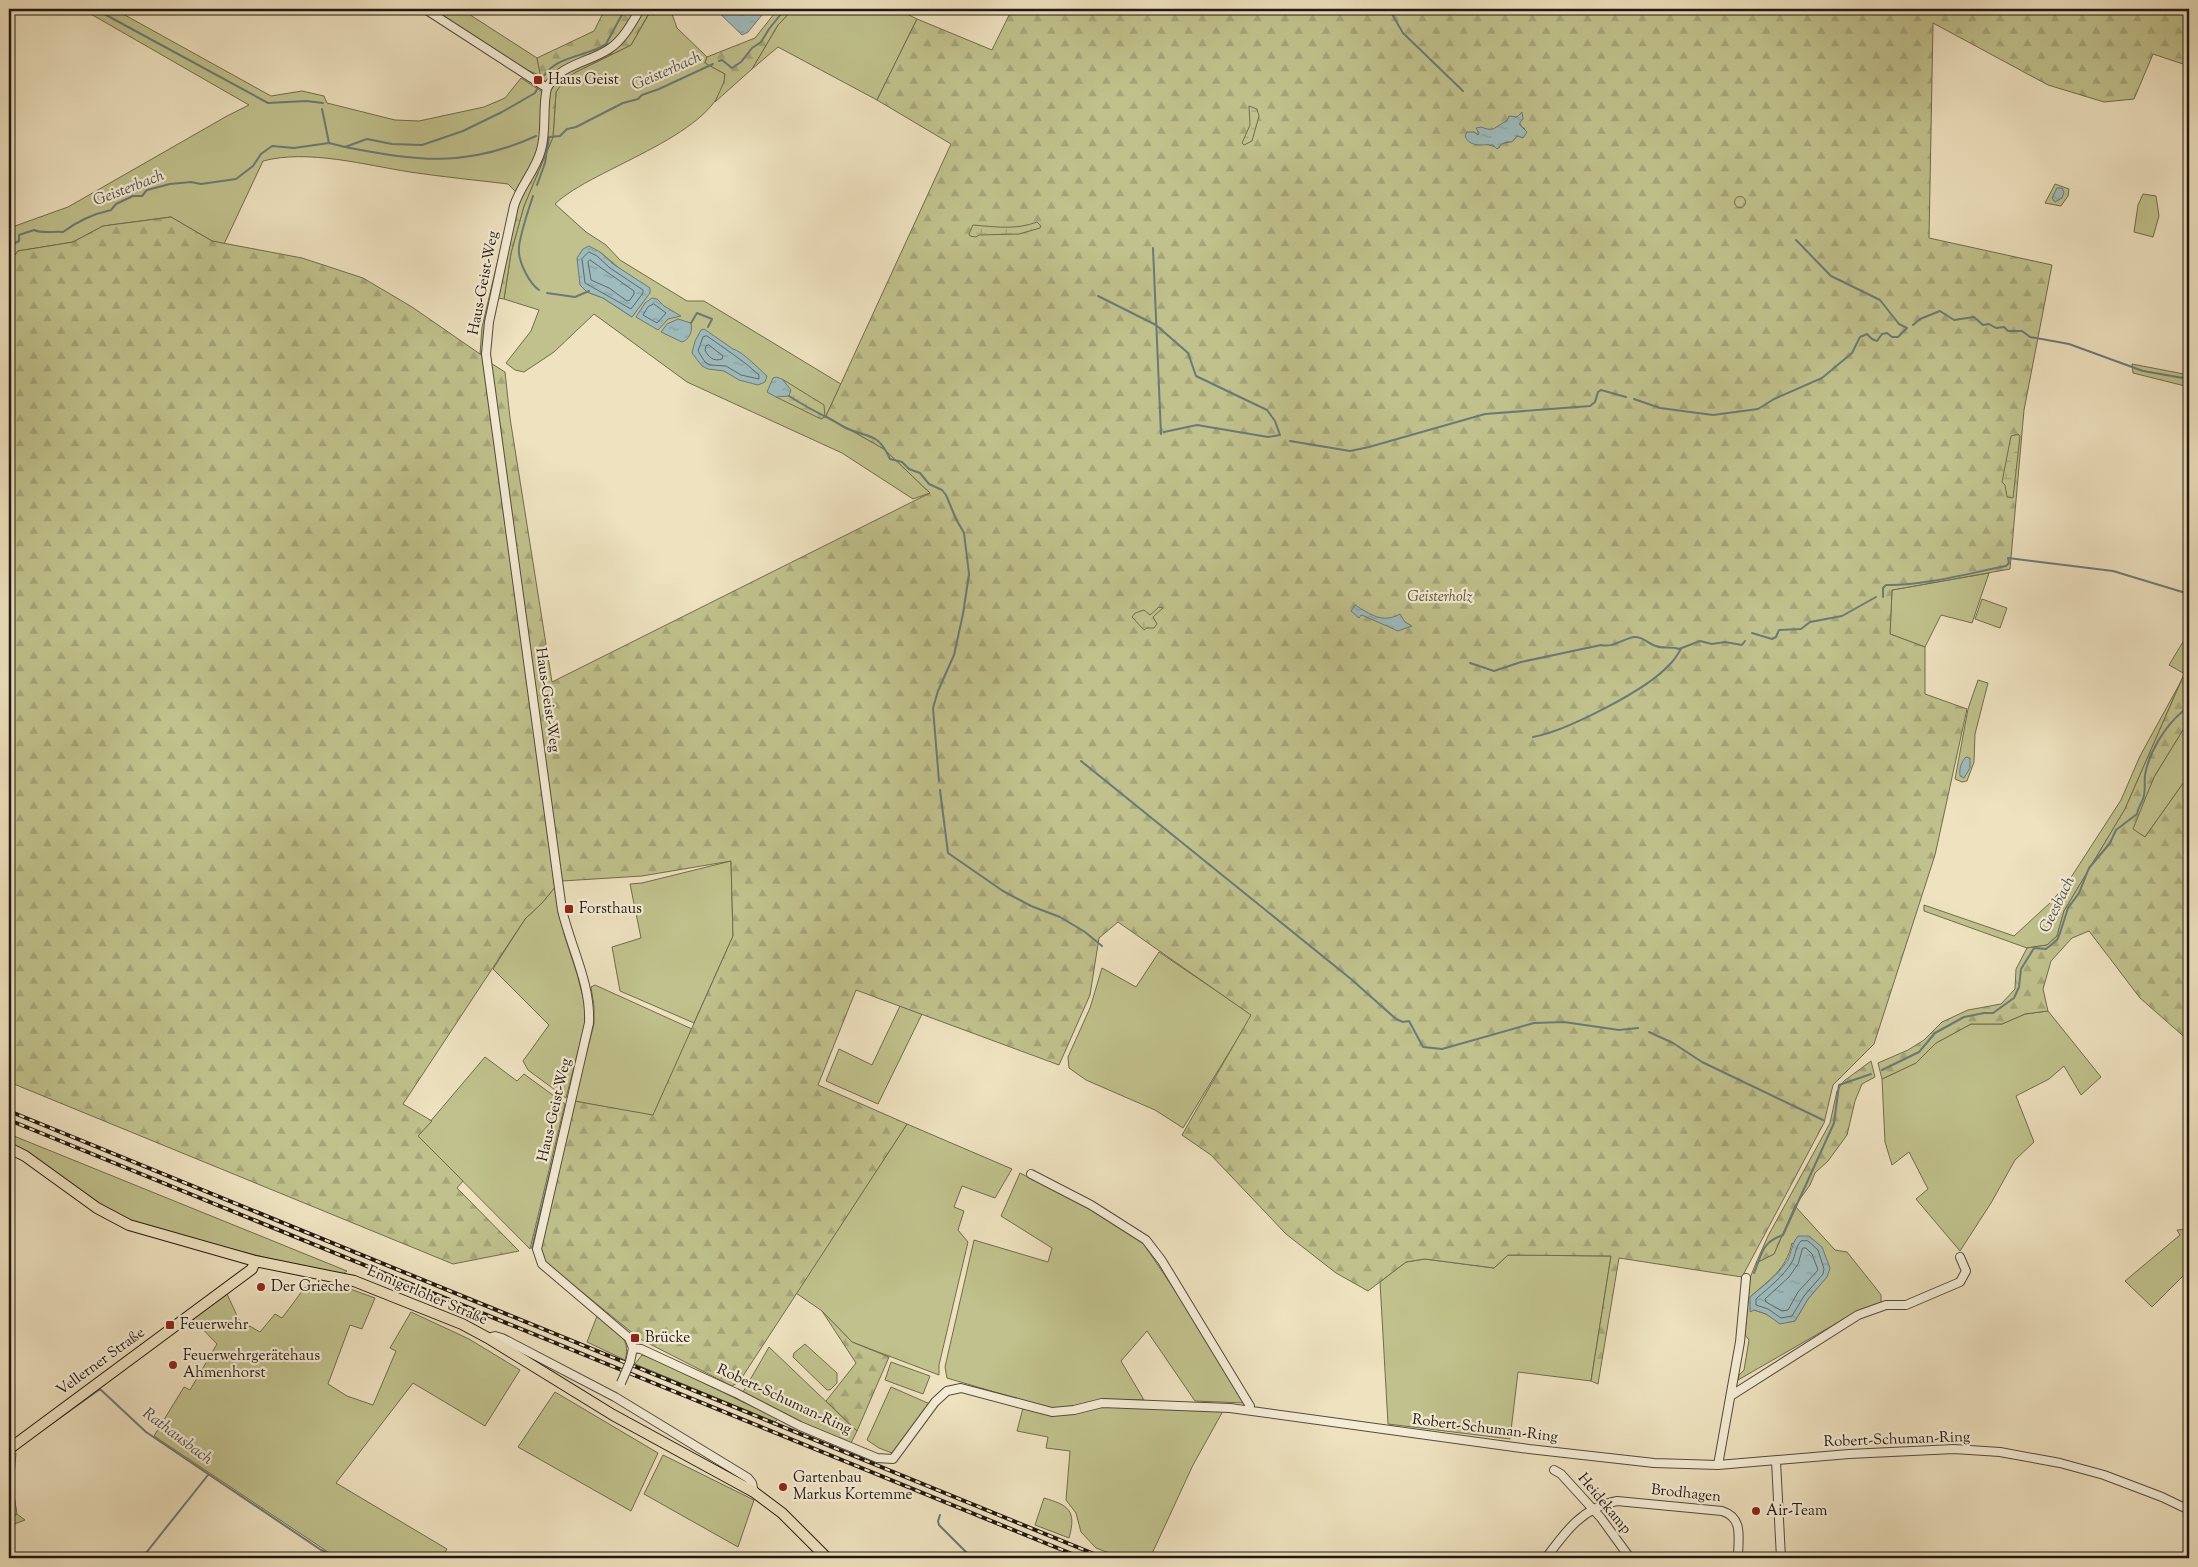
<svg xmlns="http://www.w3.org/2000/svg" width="2198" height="1567" font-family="'Sorts Mill Goudy',serif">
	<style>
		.grass { fill: #c0c18c; stroke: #706c4e; fill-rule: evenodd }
		.forest { fill: url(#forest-firs); stroke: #706c4e; fill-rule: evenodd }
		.wetland { fill: url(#wetland-marsh); stroke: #706c4e }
		.water { fill: url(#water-ripples); stroke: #6c7978 }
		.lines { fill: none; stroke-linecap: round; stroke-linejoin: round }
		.shore { stroke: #606967; stroke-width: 1 }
		.stream { stroke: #6c7978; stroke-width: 2 }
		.minor-casing { stroke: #544a3c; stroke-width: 10 }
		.major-casing { stroke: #211711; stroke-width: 12 }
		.minor { stroke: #f4ecd5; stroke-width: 8 }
		.major { stroke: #eee2bf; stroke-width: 10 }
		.rail-casing { stroke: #211711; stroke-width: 4 }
		.rail { stroke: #f4ecd5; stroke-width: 2; stroke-dasharray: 5.5; stroke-linecap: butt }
		.minor-bridge-casing { stroke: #544a3c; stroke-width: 10; stroke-linecap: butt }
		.minor-bridge { stroke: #f4ecd5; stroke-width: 8 }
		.poi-dot { fill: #8f2418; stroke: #f4ecd5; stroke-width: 2 }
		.labels { text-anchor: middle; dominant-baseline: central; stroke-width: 4.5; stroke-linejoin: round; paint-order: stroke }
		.poi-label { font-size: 15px; fill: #211711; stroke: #f4ecd5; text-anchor: start }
		.street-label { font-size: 15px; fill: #211711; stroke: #f4ecd5 }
		.park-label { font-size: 15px; font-style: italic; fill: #59523c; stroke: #f4ecd5 }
		.water-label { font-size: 16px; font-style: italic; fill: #4d504d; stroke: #f4ecd5 }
	</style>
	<defs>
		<pattern id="forest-firs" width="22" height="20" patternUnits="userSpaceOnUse" patternTransform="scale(1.25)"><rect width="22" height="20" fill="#c0c18c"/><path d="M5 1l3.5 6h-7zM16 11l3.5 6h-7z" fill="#a5a578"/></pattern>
		<pattern id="wetland-marsh" width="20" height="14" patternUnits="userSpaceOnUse" patternTransform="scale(1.25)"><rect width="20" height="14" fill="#c0c18c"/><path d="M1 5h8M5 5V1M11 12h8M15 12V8" fill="none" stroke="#a5a578"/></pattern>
		<pattern id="water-ripples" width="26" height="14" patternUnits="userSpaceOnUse" patternTransform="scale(1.25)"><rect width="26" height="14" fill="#9ebbbd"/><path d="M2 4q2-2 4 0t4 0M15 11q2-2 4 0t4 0" fill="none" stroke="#88a0a1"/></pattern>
	</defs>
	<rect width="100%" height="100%" fill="#eee2bf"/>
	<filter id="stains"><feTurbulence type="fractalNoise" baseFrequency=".004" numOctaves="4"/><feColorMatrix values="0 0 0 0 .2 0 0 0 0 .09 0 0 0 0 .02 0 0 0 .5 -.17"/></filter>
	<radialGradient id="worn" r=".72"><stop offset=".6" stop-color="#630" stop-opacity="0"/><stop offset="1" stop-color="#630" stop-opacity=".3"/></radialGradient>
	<path class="grass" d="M82,9H114L271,96L302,91L324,96L327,103L395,120L419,121L484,107L505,98L521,78L544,93L539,149L525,179L516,192L508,184C476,180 443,177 410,172C365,165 308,149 263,161L224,244L212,241L171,217L103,226L73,242L18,251L9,263V232L15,226L68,207L227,116L249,105Z
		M438,9H461L537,58L541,76L509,62L437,11Z
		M647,9H659L672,14L677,28L707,57L705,63L725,74C723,134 593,167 555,204L586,232L606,245L620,260L687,301H704L841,384L826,416L884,449L930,493L913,499L842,453L687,382L594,314L554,352L524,372L515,370L506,363L531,331L539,310L504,299L511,253L524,206L553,137L556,92L564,80L576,72L631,45L649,14ZM600,252L649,293L632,317L603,298L587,292Z
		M793,9H897L917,19L877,100L778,47L752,69L778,25Z
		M2055,184L2069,189L2068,196L2061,206L2045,203Z
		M2143,194L2156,196L2159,216L2153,237L2134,232L2138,205Z
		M2132,364L2189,375V387L2133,373Z
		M1989,573L1972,623L1941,615L1925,647L1890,634L1892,590Z
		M1982,599L2007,608L2000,628L1975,619Z
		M2189,632V663L2125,809L2064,911L2057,936L2047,945L2027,948L1924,911V905L2014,936L2051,902L2068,882L2121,800L2140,756L2185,674L2169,665Z
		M1978,680L1988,683L1975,734L1974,762L1967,781L1962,782L1955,779L1968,709Z
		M2189,720V775L2145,837L2132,829L2154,777Z
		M731,861L733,936L694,1023L620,991L612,947L641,938L630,884L642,883Z
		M556,886L564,934L577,974L585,1005V1024L566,1098L528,1070L523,1061L549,1025L493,969L525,919L542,903Z
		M1159,952L1252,1015L1183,1128L1155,1110L1086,1080L1069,1068L1068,1057L1090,1008L1102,968L1136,987Z
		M595,985L692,1029L653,1116L574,1101L594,1024V1006L591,987Z
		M900,1006L922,1014L878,1104L826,1081L839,1049L872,1065Z
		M2048,1011L2101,1077L2081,1095L2064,1066L2049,1079L2016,1096L2034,1142L2015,1160L1991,1203L1960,1251L1916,1199L1928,1189L1909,1152L1892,1165L1885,1142L1882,1079L1916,1063L1936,1043L1971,1024H2002L2025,1014Z
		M485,1057L517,1081L524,1074L565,1104L530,1249L418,1136Z
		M907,1124L1012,1169L995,1198L962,1186L954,1207L964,1211L958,1230L968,1242L939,1365V1375L852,1342L822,1311L796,1293Z
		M9,1134L347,1271L343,1274L290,1264L136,1224L114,1213L9,1144Z
		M1020,1173L1090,1209L1143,1243L1178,1295L1246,1403L1195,1401L1147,1331L1121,1361L1144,1400L1102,1399L1073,1407L1052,1409L947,1378L945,1367L974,1240L1048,1262L1052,1248L1001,1216Z
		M1795,1206L1835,1250L1847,1252L1875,1287L1881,1295V1303L1856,1312L1738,1380L1739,1375L1744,1370L1749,1340L1745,1335L1750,1278L1756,1263L1774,1254ZM1792,1243L1827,1276L1808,1299L1795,1321L1780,1323L1766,1314L1754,1310L1750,1297C1770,1279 1786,1270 1792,1243Z
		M2189,1229V1270L2152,1307L2125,1281L2180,1235L2177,1230Z
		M1508,1255L1611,1256L1591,1381L1518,1372L1510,1439L1388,1424L1380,1282L1406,1262L1425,1259L1494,1268Z
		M309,1282L342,1286L375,1298L362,1329L350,1325L328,1384L347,1396L373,1405L396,1351L390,1348L411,1312L469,1339L520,1370L485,1426L413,1383L336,1483L447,1549L442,1558H363L331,1554L154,1436L184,1387L190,1390L217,1344L193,1319L227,1294L239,1320L260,1332L275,1314L282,1318Z
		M597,1316C614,1330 632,1336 625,1360L587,1342Z
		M805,1344L837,1373V1383L830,1390H827L793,1357L794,1353Z
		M769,1347L857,1431L851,1443L799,1422L743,1392Z
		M642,1355L656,1360L778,1419L775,1422L635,1364Z
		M891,1362L930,1376L923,1394L885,1380Z
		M891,1387L930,1404L892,1453L879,1448L867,1440Z
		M555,1392L658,1453L631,1511L518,1447Z
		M1103,1406L1223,1411L1193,1465L1150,1558H1123L1096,1548L1081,1532L1076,1513L1066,1500L1070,1451L1046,1448L1048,1437L1017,1431L1023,1408L1053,1416Z
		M663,1455L754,1500L738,1547L644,1494Z
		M1044,1498C1068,1505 1077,1510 1069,1538L1035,1525Z
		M17,1514L25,1520L9,1526V1518Z"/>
	<path class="forest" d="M605,9H647L649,13L631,45L576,72L564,80L556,92L553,137L524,206L511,253L504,299L498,298C493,317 490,337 480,354L484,357L556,886L542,903L525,919L403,1104L432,1121L418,1136L463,1181L457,1188L519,1251L453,1264L9,1082V263L18,251L73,242L103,226L171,217L212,241L302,258L363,278L412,307L480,354L482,327L511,205L539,148L544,93L537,58L594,31Z
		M778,9H793L778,25L752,69L715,102L724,82L725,74L705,63L707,57L755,38Z
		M1012,9H2189V66L2153,54L2134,99L2104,102L2048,85L1933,23L1929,238L2052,265L2024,410L2010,569L1892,590L1890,634L1925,647V694L1967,709L1935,855L1874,1044L1833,1085L1824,1123L1742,1277L1619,1258L1598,1384L1591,1381L1611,1256L1508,1255L1494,1268L1425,1259L1406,1262L1368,1291L1336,1273L1286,1234L1211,1155L1182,1135L1251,1015L1118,922L1099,938L1090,995L1059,1065L856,990L818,1085L907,1124L739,1382L732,1386L640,1339L545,1262L540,1253L574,1101L653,1115L733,936L731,861L642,876L562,881L489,362L505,372L510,418L552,682L930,493L884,449L826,416L951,144L877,100L917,19L992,50ZM1517,117L1521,126L1525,129L1520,136H1517L1513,141L1501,144L1499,148L1466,138L1470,133L1474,132L1478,135V131L1493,130L1511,118Z
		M2189,663V720L2154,777L2133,829L2145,837L2189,775V1041L2140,998L2089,931L2072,938L2051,961L2043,989L2048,1011L2025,1014L2002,1024H1971L1936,1043L1916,1063L1882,1079L1878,1063L1908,1050L1924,1040L1942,1022L1968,1010L2001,1004L2015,989L2016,969L2027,948L2047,945L2057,936L2064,911L2125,809Z
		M1871,1061L1875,1077L1862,1084L1855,1101L1847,1135L1828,1161L1815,1173L1810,1185L1795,1206L1774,1254L1756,1263L1768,1236L1830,1123L1837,1091L1844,1081Z
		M822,1311L852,1342L889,1357L857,1431L826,1401L856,1363Z
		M16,1453L13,1488L17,1514L9,1518V1460Z"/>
	<path class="wetland" d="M1249,106L1257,109L1259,116L1252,141L1244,145L1242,143L1250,125Z
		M1734.5 202a5.5 5.5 0 1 1 11 0a5.5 5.5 0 1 1-11 0Z
		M1037,222L1041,226L1040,228L1019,234L979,235L976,237L970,236L969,234L973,225C996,227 1016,230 1037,222Z
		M782,379L824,405L825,417L821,419L776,397Z
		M2018,434L2020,436L2013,498L2007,497L2005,485L2002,482L2011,436Z
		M1159,607L1163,608L1153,617L1157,624L1154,628H1147L1144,630L1132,617L1135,613L1144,610L1150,615Z"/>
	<path class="water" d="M715,9H737L742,15L746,14L751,9H767L748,32L742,35Z
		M1522,112L1523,119L1519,124L1527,132L1523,138L1517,136L1512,142C1504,141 1501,144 1497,149L1493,145C1482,144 1470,148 1465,136L1467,132H1474L1478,135L1479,133L1476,128L1481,127C1496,133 1494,126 1507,121L1509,116L1517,117Z
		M2057,188H2062L2064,192L2062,198L2055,202L2052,198Z
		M589,246L600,252L613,264L650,288V293L632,317L603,298L587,292L580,285L577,258L583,249Z
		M652,298L657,299L664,306L681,316L668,319L658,330L636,317L645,303Z
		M678,319L691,323C693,331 689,340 682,342L661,332L667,324Z
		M704,329L733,349C742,351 759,369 767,376L765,382L758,385L739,380L724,371L708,369L702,366L692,353L695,341L701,330Z
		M776,377L782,379L791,390L789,396L776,397L767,392L773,378Z
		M1355,605C1370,614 1382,624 1400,614L1405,622L1412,626L1398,631L1364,616L1361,615L1359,618L1351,611Z
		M1966,757L1970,758V768L1964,778L1960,776C1959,769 1961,762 1966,757Z
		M1798,1236H1809L1822,1247L1830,1268L1827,1277L1808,1299L1795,1321L1780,1324L1766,1314L1754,1310L1750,1312V1297C1763,1286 1778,1275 1787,1261C1792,1253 1791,1244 1798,1236Z"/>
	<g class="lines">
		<path class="shore" d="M589,252L597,256L610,268L643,290V293L631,309L585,283L582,259Z
			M590,260L634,291V294L630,300L627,301L609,288L591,280L588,262Z
			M654,304L666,313L657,323L643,315L648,307Z
			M707,336C725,349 743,360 759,375V379L741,375L726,366L710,365L705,362L698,351L703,337Z
			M709,345L723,356L722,359C714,362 708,357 705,350L706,346Z
			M1808,1241L1818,1250L1824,1269L1823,1274L1804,1296L1792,1316L1781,1318L1768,1309L1756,1305V1299C1768,1288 1783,1277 1792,1262C1796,1255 1795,1247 1801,1241Z
			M1803,1248H1806L1812,1254L1818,1270L1798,1292L1788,1310L1782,1311L1766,1302L1765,1299L1789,1277L1798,1264Z"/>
		<path class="stream" d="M95,9L268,103L306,101L323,103
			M1389,9L1403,33L1463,91
			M719,61L722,60L732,68L741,62L752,48L761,42L769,29L785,9
			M540,82C553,55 584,58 606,44L625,9
			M322,109L329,143
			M345,147C417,161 466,168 536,136
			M537,185L545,163L549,137L560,136L567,129L576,127L623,103L638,99L642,95L659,89L713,64
			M533,196C529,208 517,243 519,253C520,264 529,283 539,290
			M9,246L19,241V235L34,230C42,234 54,231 63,232C79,220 93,214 111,210L116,204L133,196H142L147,190L170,184L191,182L201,184L236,179L253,166L261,154L272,146L294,148L329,143L345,147L367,139L392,144L422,145L463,131L502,112L535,93L538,87
			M1153,248L1161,434
			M547,293L575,297L589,291
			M1098,296L1156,325L1188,353L1196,376L1267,410L1275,421L1280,435L1268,437L1197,425L1164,432
			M691,323L697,313L712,319L708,327
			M1913,325L1920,319L1940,311L1954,320L1974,317L1983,325L1989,324L1996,328L2004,327L2008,331H2022L2030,337L2069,344L2143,371L2189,379
			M789,396C803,405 816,412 830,419C835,421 839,425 844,427C867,439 877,430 890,459L902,462L909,469L920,473L929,484L942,490L946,495L956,519L964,533L969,574L963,614L954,655L938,691L933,708L939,781
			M1634,399L1660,408L1713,415L1758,409L1774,399L1822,378L1852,353L1860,337L1867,334L1872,339L1877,341L1882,334L1887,333L1892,337H1898L1907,328L1899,324L1880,300L1831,276L1796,240
			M1290,441L1350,451L1369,447L1485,414L1590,406L1595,402L1598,392L1601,390L1626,397
			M1883,597V588L1886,585C1923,586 1970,573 2006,566L2009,563L2008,558L2113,571L2189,594
			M1752,633L1772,639L1776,637L1779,630L1801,629L1810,622L1842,616L1876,597
			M1470,663L1494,671L1521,662L1601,645C1612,648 1623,639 1634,637C1643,636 1648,644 1656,646C1663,649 1670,646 1679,649L1700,641L1712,644L1725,642L1742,645L1745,641
			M2184,707L2189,702
			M1533,737C1566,731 1647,690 1669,665C1674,661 1677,655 1681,649
			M1081,761L1351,979L1396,1019L1403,1022L1409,1021L1423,1047L1442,1049L1534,1023L1564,1022L1619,1030L1638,1028
			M940,790L948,853L1003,891L1031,906L1060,917L1085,932L1102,946
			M1649,1032L1673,1043L1702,1062L1823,1120
			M1882,1070L1919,1052L1935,1033L1964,1017L1984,1013H1993L2014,998L2019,987L2021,969L2034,948L2046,949L2057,940L2060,933L2068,908L2079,893L2089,868L2110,843L2116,830L2137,814C2138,807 2141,805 2143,799C2146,792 2144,783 2145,775C2149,752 2165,726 2183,711
			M532,1248L560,1132
			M1754,1273C1763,1252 1761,1243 1783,1235L1834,1123L1839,1085L1871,1074
			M44,1429L100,1389L146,1432L321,1550L341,1558
			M9,1457L18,1448
			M940,1515L938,1521L939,1525L972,1558
			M142,1558L208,1475"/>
		<g class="minor-casing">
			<path id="minor" d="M425,9L547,88
				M1031,1174L1091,1205L1146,1240L1162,1261L1250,1406V1410
				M488,1338L495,1336L502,1338L615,1397L748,1478L752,1483L754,1492
				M633,1348L641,1349L736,1393L800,1426L877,1458L893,1459L935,1402L947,1391L961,1388L1052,1412L1074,1410L1102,1403L1230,1408L1529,1449L1654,1463L1718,1465L1849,1454L1954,1449L2000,1452L2060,1463L2104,1475L2162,1497L2189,1510
				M630,1362L633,1348L629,1338L542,1264L537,1249L589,1023C591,984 571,948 562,910L486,354L489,322L514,206C520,186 536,170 541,150C547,130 542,108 547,88C560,64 588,63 609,49C623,40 632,23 640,9
				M1732,1395L1858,1315L1886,1305H1906L1960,1282L1966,1271L1960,1257
				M1776,1461L1781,1558
				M1718,1465L1740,1342L1746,1278
				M1554,1470L1561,1474L1601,1518L1630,1558
				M1546,1558C1565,1532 1583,1507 1617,1501L1722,1511C1744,1518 1738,1538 1738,1558"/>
		</g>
		<g class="major-casing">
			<path id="major" d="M9,1148L25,1156L97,1208L129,1225L255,1261L354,1281L462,1324L488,1338L613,1415L754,1492L782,1513L827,1558
				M9,1449L252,1269L255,1261"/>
		</g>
		<use href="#minor" class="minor"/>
		<use href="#major" class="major"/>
		<g class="rail-casing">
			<path id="rail" d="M9,1111L1104,1558
				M9,1120L1082,1558"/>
		</g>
		<use href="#rail" class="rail"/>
		<g class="minor-bridge-casing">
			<path id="minor-bridge" d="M621,1383L630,1362"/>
		</g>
		<use href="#minor-bridge" class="minor-bridge"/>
	</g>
	<g class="poi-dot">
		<rect x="533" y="75" width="10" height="10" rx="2.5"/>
		<rect x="564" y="904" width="10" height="10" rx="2.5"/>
		<circle cx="261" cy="1287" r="5"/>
		<rect x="165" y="1320" width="10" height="10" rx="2.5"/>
		<rect x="630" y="1333" width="10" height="10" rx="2.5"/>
		<circle cx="173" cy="1365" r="5"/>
		<circle cx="783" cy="1487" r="5"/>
		<circle cx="1756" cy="1511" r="5"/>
	</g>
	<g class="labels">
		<g class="poi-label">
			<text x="548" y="80">Haus Geist</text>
			<text x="579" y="909">Forsthaus</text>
			<text x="271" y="1287">Der Grieche</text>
			<text x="180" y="1325">Feuerwehr</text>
			<text x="645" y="1338">Brücke</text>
			<text x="183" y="1356">Feuerwehrgerätehaus<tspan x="183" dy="17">Ahmenhorst</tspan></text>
			<text x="793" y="1478">Gartenbau<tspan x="793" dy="17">Markus Kortemme</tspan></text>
			<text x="1766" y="1511">Air-Team</text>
		</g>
		<g class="street-label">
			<text transform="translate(484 283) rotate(-79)">Haus-Geist-Weg</text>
			<text transform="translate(547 700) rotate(82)">Haus-Geist-Weg</text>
			<text transform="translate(555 1110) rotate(-77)">Haus-Geist-Weg</text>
			<text transform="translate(427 1296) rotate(23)">Ennigerloher Straße</text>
			<text transform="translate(101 1362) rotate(-36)">Vellerner Straße</text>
			<text transform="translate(784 1400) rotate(25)">Robert-Schuman-Ring</text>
			<text transform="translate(1485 1429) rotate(7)">Robert-Schuman-Ring</text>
			<text transform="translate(1897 1440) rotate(-2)">Robert-Schuman-Ring</text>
			<text transform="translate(1686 1494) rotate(6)">Brodhagen</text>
			<text transform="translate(1604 1504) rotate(50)">Heidekamp</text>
		</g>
		<g class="park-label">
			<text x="1440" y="597">Geisterholz</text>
		</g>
		<g class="water-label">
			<text transform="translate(667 72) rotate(-24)">Geisterbach</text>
			<text transform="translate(129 189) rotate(-21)">Geisterbach</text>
			<text transform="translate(2058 905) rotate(-64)">Geesbach</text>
			<text transform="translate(177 1437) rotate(37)">Rathausbach</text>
		</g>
	</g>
	<rect width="2198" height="1567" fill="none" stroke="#eee2bf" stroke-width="30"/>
	<rect x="10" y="10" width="2178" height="1547" fill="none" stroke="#211711" stroke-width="2.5"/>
	<rect x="15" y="15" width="2168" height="1537" fill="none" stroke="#211711"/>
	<rect width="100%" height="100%" filter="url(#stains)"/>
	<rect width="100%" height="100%" fill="url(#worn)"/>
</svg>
